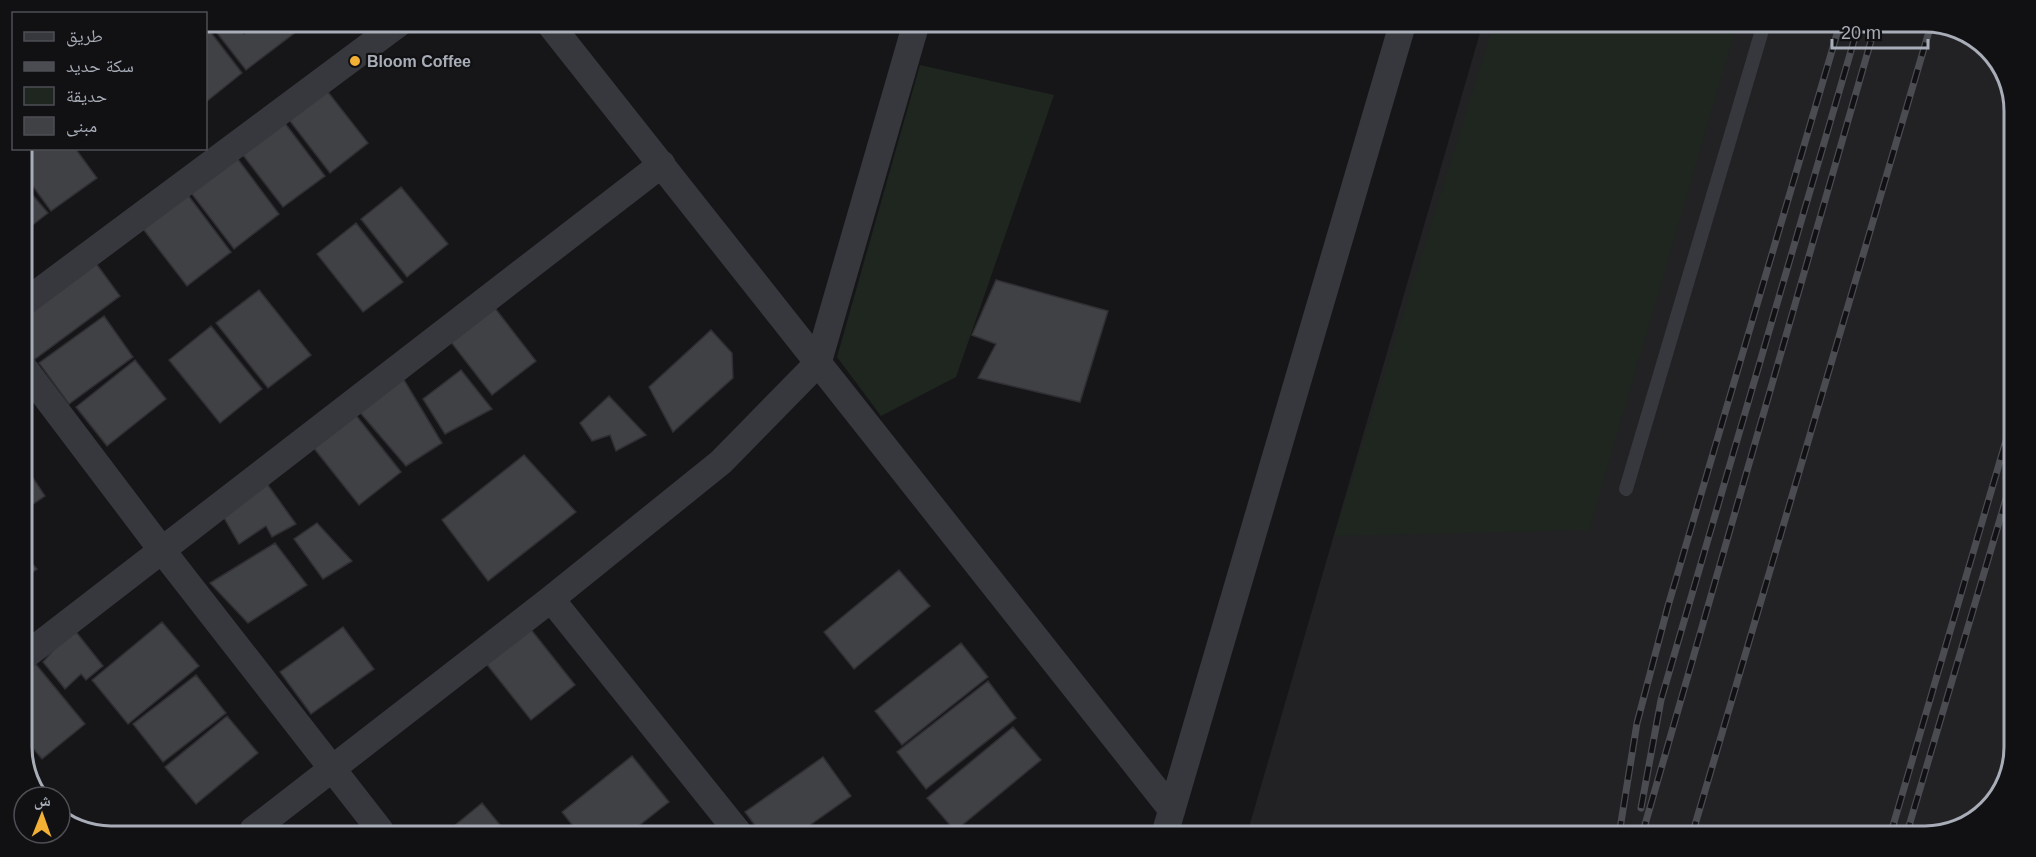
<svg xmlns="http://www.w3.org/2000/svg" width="2036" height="857" font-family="Arial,'Noto Naskh Arabic',sans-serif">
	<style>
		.built { fill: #222225 }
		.green { fill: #1e261f }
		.building { fill: #404145; stroke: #303034; stroke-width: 1.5 }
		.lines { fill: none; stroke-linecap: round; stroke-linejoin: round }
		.lane { stroke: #37383d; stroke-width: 14 }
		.street { stroke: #37383d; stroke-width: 27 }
		.rail-casing { stroke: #4a4c52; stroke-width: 7 }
		.rail { stroke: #111113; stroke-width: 4.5; stroke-dasharray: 14; stroke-linecap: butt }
		.poi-dot { fill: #f2b134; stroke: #111113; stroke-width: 2 }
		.labels { text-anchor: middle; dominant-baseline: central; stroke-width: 4.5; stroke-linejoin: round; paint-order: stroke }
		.poi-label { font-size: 16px; font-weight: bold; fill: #a8adb8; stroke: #111113; text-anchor: start }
		.rim { fill: none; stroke: #a8adb8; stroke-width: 3 }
	</style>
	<rect width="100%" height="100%" fill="#161618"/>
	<path class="built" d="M1482,26L1959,28L1997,56L2015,105L2008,780L1975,821L1925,836L1247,834Z"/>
	<path class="green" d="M1493,26L1736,27L1589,530L1334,536Z
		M920,65L1054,95L956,377L881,416L837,357Z"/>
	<path class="building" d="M213,21H235L244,34L260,22H309L246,70L210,24Z
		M206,26L242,73L206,102Z
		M324,87L368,143L330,173L286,116Z
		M281,118L325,176L283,207L239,150Z
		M21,148H75L97,178L51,211L21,170Z
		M234,154L279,214L234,249L188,189Z
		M24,185L48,213L21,234V187Z
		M401,187L448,244L407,277L361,219Z
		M185,191L231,252L187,286L140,225Z
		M356,223L403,282L363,312L317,254Z
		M92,258L120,296L31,362L21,349V312Z
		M996,280L1108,311L1080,402L978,378L996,344L972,335Z
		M259,290L311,355L268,388L216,323Z
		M491,303L536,361L492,395L447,337Z
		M104,316L133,357L69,404L39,363Z
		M211,326L262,389L220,423L169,360Z
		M711,330L732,353L733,378L673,432L649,387Z
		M135,360L166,399L107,446L76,407Z
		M461,370L492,409L445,434L423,399Z
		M401,375L442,443L406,466L357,409Z
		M609,396L646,435L616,451L610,435L592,441L580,423Z
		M355,414L401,472L359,505L313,447Z
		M524,455L576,512L488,581L442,520Z
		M21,460L45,496L21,512Z
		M265,481L296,524L272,537L266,526L239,544L223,516Z
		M317,523L352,561L323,579L294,539Z
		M275,543L307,585L248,623L210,583Z
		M21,551L37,569L21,580Z
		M899,570L930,606L854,669L824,632Z
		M162,622L199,666L128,724L92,680Z
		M343,627L374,669L311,714L280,672Z
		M529,627L575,685L531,720L485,662Z
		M73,628L103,666L86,680L81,674L65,689L43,662Z
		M961,643L988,677L902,745L875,711Z
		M34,662L85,724L42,759L21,734V672Z
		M196,675L226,713L163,762L133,724Z
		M988,681L1016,718L926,789L897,752Z
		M227,716L258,753L196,804L165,767Z
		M1013,727L1041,760L955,831L927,798Z
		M632,756L669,802L632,831H577L562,812Z
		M823,757L851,796L800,832H760L745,812Z
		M482,803L505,831H448Z"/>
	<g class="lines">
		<path class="lane" d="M1626,489L1763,27"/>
		<path class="street" d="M549,23L1172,810
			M21,305L401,22
			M21,364L161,549L380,830
			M551,599L738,832
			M21,659L662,164
			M253,830L551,599L721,462L818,363L916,24
			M1165,833L1402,26"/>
		<g class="rail-casing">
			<path id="rail" d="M1641,808L1661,700L1858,27
				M1619,835L1637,723L1668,606L1839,27
				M1642,835L1875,27
				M1692,835L1930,28
				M1890,836L2012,420
				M1906,836L2011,482"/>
		</g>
		<use href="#rail" class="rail"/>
	</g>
	<circle class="poi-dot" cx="355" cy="61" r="6"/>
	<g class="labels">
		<g class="poi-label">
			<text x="367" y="61">Bloom Coffee</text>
		</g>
	</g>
	<path d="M0 0H2036V857H0ZM111 32H1925A79 79 0 0 1 2004 111V747A79 79 0 0 1 1925 826H111A79 79 0 0 1 32 747V111A79 79 0 0 1 111 32Z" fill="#111113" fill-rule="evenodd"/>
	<path class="rim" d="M111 32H1925A79 79 0 0 1 2004 111V747A79 79 0 0 1 1925 826H111A79 79 0 0 1 32 747V111A79 79 0 0 1 111 32Z"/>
	<rect x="12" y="12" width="195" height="138" fill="#111113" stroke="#4d4f55" stroke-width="1.5"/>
	<rect x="24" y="32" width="30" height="9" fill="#37383d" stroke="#4d4f55" stroke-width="1.5"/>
	<text x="66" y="42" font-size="18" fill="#a8adb8">طريق</text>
	<rect x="24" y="62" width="30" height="9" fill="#4a4c52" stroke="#4d4f55" stroke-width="1.5"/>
	<text x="66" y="72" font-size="18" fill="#a8adb8">سكة حديد</text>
	<rect x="24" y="87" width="30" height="18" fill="#1e261f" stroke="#4d4f55" stroke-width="1.5"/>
	<text x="66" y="102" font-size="18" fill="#a8adb8">حديقة</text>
	<rect x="24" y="117" width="30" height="18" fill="#404145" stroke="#4d4f55" stroke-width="1.5"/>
	<text x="66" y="132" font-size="18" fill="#a8adb8">مبنى</text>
	<g transform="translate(42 815) rotate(1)"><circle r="28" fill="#111113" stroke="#4d4f55" stroke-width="1.5"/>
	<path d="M0-4.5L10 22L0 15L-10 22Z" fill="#f2b134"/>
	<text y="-9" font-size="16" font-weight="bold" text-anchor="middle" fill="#a8adb8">ش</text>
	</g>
	<path d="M1832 39v9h96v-9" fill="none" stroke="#a8adb8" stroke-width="3"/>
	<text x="1841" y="39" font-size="18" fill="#a8adb8" stroke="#111113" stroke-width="4.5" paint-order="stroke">20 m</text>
</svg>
